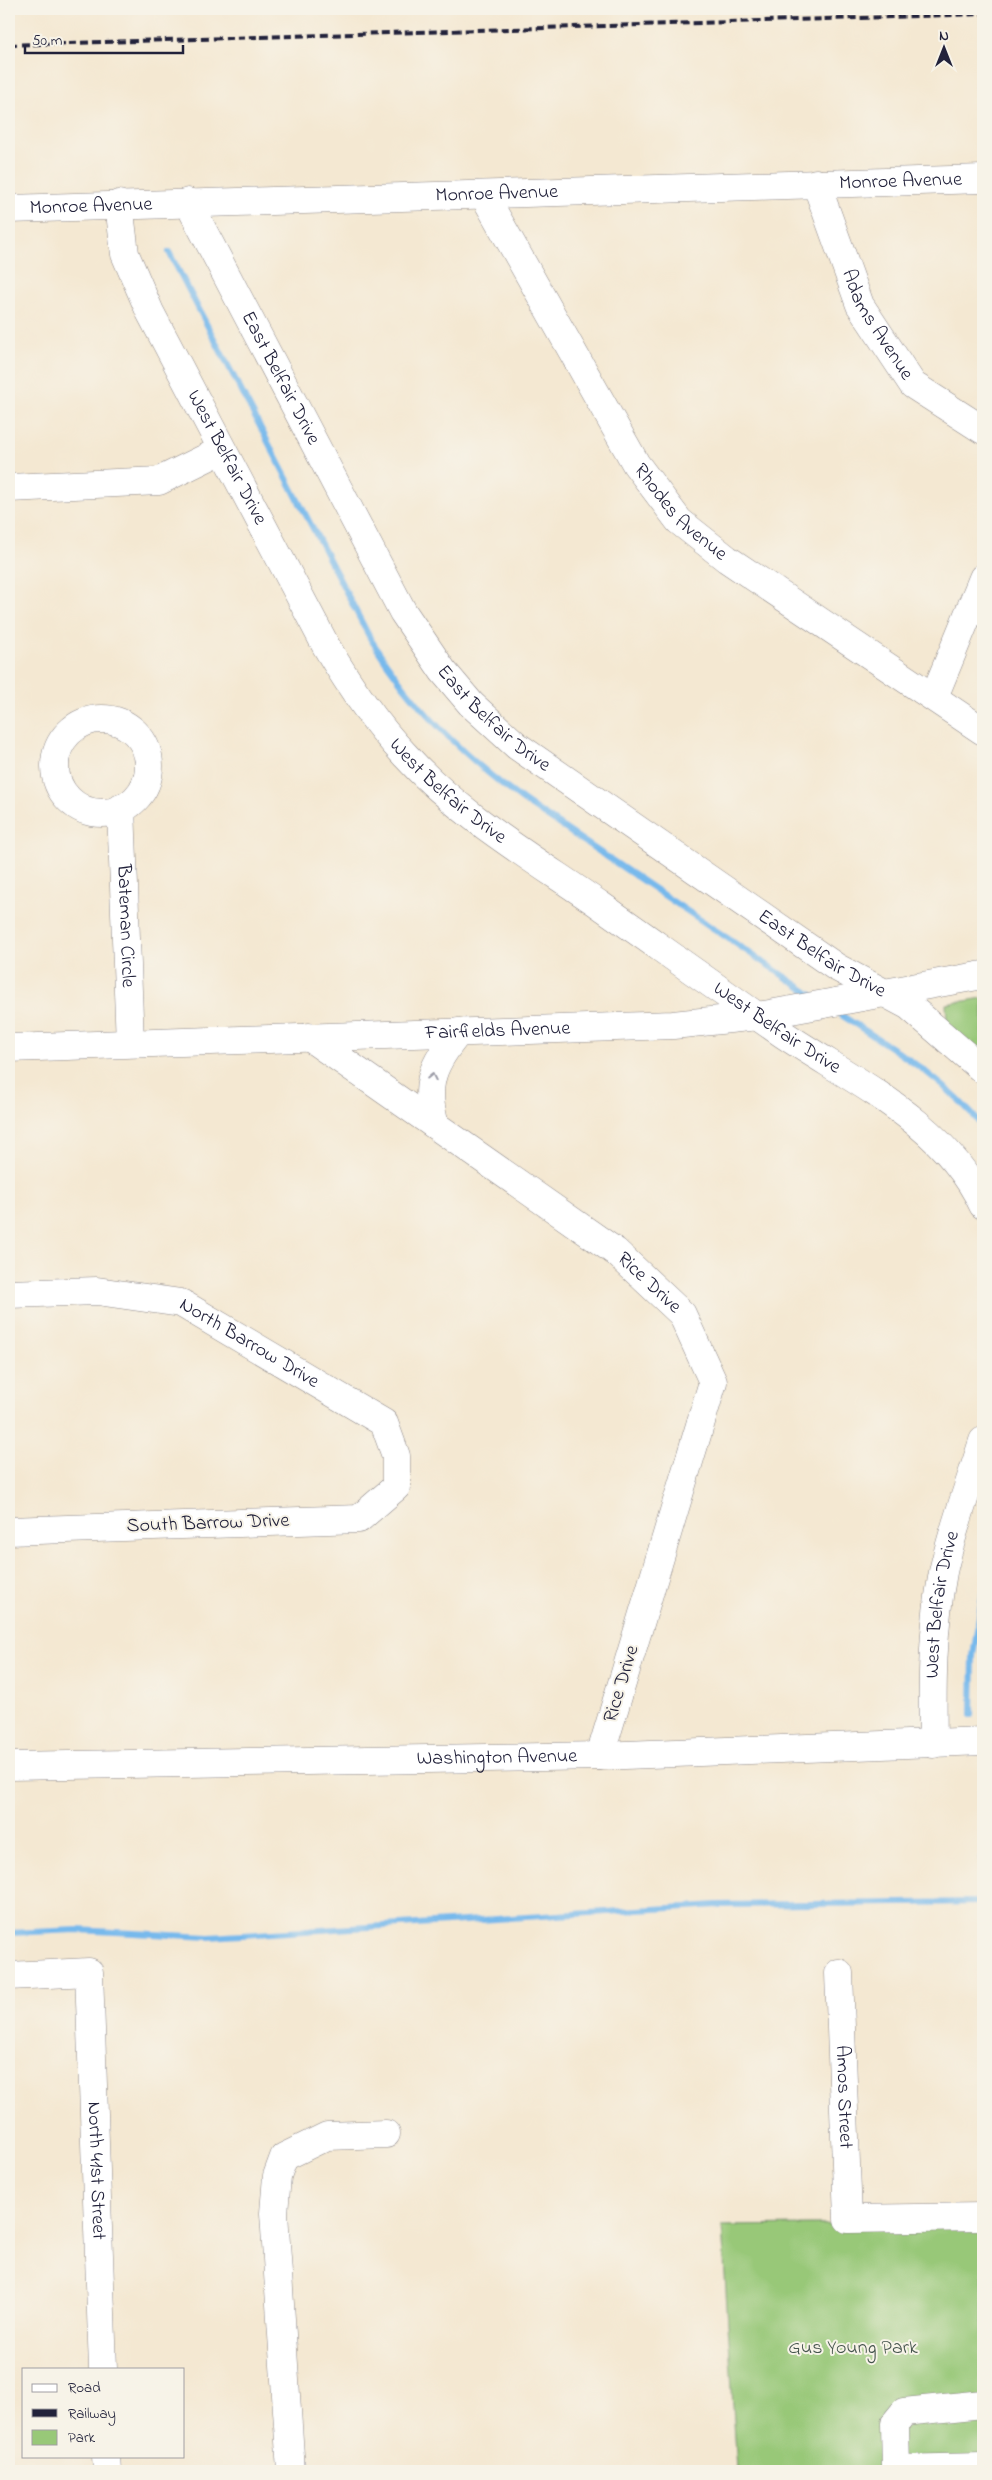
<svg xmlns="http://www.w3.org/2000/svg" width="992" height="2480" font-family="'Indie Flower',sans-serif">
	<style>
		.green { fill: #98c878; stroke: #5d755a }
		.lines { fill: none; stroke-linecap: round; stroke-linejoin: round }
		.stream { stroke: #77b9ec; stroke-width: 6 }
		.minor-casing { stroke: #8b8586; stroke-width: 29 }
		.minor { stroke: #fff; stroke-width: 28 }
		.rail { stroke: #22223b; stroke-width: 4; stroke-dasharray: 8 4; stroke-linecap: butt }
		.oneway { stroke: #9c9ca7 }
		.labels { text-anchor: middle; dominant-baseline: central; stroke-width: 4; stroke-linejoin: round; paint-order: stroke }
		.street-label { font-size: 20px; fill: #22223b; stroke: #f7f3e8 }
		.park-label { font-size: 20px; fill: #45544d; stroke: #f7f3e8 }
	</style>
	<rect width="100%" height="100%" fill="#f7f3e8"/>
	<filter id="ink" filterUnits="userSpaceOnUse"><feTurbulence type="fractalNoise" baseFrequency=".02" numOctaves="2"/><feDisplacementMap in="SourceGraphic" scale="10" xChannelSelector="R" yChannelSelector="G"/><feConvolveMatrix kernelMatrix="1 2 1 2 8 2 1 2 1" color-interpolation-filters="sRGB"/></filter>
	<filter id="wash" filterUnits="userSpaceOnUse"><feTurbulence type="fractalNoise" baseFrequency=".0096" numOctaves="4" result="noise"/><feDisplacementMap in="SourceGraphic" scale="20" xChannelSelector="R" yChannelSelector="G"/><feGaussianBlur stdDeviation="1.12" result="paint"/><feColorMatrix in="noise" values="0 0 0 0 0 0 0 0 0 0 0 0 0 0 0 0 0 1.4 0 .05"/><feComposite in="paint" operator="in"/></filter>
	<g filter="url(#wash)">
		<rect width="100%" height="100%" fill="#f4e8d2"/>
		<path class="green" d="M983,998V1055L947,1024L946,1004Z
			M983,2223V2471H737L722,2226Z"/>
		<g class="lines">
			<path class="stream" d="M169,252L370,638C412,705 460,754 524,801L815,997
				M835,1011C888,1046 944,1077 983,1127
				M972,1715L973,1656L983,1591
				M981,1858L983,1863
				M9,1933L77,1930L209,1937L718,1905L983,1902"/>
		</g>
	</g>
	<g filter="url(#ink)">
		<g class="lines">
			<g class="minor-casing">
				<g id="minor">
					<path id="s1" d="M816,183L860,305L913,385L983,430"/>
					<path id="s2" d="M484,195L636,464L679,521L727,559L983,731"/>
					<path id="s3" d="M188,202L403,612L443,671L471,704L517,746L836,967L909,1006L983,1070"/>
					<path id="s4" d="M119,204L125,254L150,312L326,646C349,685 374,722 405,755C460,816 534,859 600,905C661,948 722,992 783,1034C856,1083 944,1122 983,1205"/>
					<path id="s5" d="M9,209L983,179"/>
					<path d="M9,488L159,481L222,450"/>
					<path d="M934,697L983,578"/>
					<circle cx="102" cy="766" r="47"/>
					<path id="s6" d="M121,808L130,1043"/>
					<path id="s7" d="M309,1037L616,1252L682,1314L713,1382L600,1756"/>
					<path id="s8" d="M9,1048L673,1025L758,1016L983,975"/>
					<path d="M435,1125C423,1084 433,1063 459,1032"/>
					<path id="s9" d="M9,1294L97,1291L181,1303L384,1423L396,1456V1487L359,1519L9,1531"/>
					<path id="s10" d="M933,1744C932,1686 932,1630 943,1572C952,1530 970,1483 983,1441"/>
					<path id="s11" d="M9,1766L600,1756L983,1741"/>
					<path id="s12" d="M839,1973L848,2219L983,2217"/>
					<path id="s13" d="M9,1976L89,1972L103,2369"/>
					<path d="M106,2456L107,2471"/>
					<path d="M896,2469L983,2467"/>
					<path d="M291,2471L274,2213L277,2176L284,2157L327,2136L386,2134"/>
					<path d="M896,2471L895,2423L904,2412L983,2404"/>
				</g>
			</g>
			<use href="#minor" class="minor"/>
			<path class="rail" d="M9,45L983,14"/>
		</g>
		<defs><path id="oneway-chevron" d="M-2-3.5L2.5 0L-2 3.5" fill="none" stroke-width="1.6" stroke-linecap="round" stroke-linejoin="round" transform="scale(1.25)"/></defs>
		<use class="oneway" href="#oneway-chevron" transform="translate(432 1077) rotate(-78)"/>
	</g>
	<g class="labels">
		<g class="street-label">
			<text stroke="none"><textPath href="#s5" startOffset="892">Monroe Avenue</textPath></text>
			<text stroke="none"><textPath href="#s5" startOffset="488">Monroe Avenue</textPath></text>
			<text stroke="none"><textPath href="#s5" startOffset="82">Monroe Avenue</textPath></text>
			<text stroke="none"><textPath href="#s1" startOffset="155">Adams Avenue</textPath></text>
			<text stroke="none"><textPath href="#s3" startOffset="199">East Belfair Drive</textPath></text>
			<text stroke="none"><textPath href="#s4" startOffset="278">West Belfair Drive</textPath></text>
			<text stroke="none"><textPath href="#s2" startOffset="375">Rhodes Avenue</textPath></text>
			<text stroke="none"><textPath href="#s3" startOffset="604">East Belfair Drive</textPath></text>
			<text stroke="none"><textPath href="#s4" startOffset="682">West Belfair Drive</textPath></text>
			<text stroke="none"><textPath href="#s6" startOffset="118">Bateman Circle</textPath></text>
			<text stroke="none"><textPath href="#s3" startOffset="1009">East Belfair Drive</textPath></text>
			<text stroke="none"><textPath href="#s4" startOffset="1088">West Belfair Drive</textPath></text>
			<text stroke="none"><textPath href="#s8" startOffset="489">Fairfields Avenue</textPath></text>
			<text stroke="none"><textPath href="#s7" startOffset="420">Rice Drive</textPath></text>
			<text stroke="none"><textPath href="#s9" startOffset="252">North Barrow Drive</textPath></text>
			<text transform="translate(208 1524) rotate(-2)">South Barrow Drive</text>
			<text stroke="none"><textPath href="#s10" startOffset="140">West Belfair Drive</textPath></text>
			<text transform="translate(622 1684) rotate(-73)">Rice Drive</text>
			<text stroke="none"><textPath href="#s11" startOffset="488">Washington Avenue</textPath></text>
			<text stroke="none"><textPath href="#s12" startOffset="124">Amos Street</textPath></text>
			<text stroke="none"><textPath href="#s13" startOffset="279">North 41st Street</textPath></text>
		</g>
		<g class="park-label">
			<text x="853" y="2348">Gus Young Park</text>
		</g>
	</g>
	<rect width="992" height="2480" fill="none" stroke="#f7f3e8" stroke-width="30"/>
	<rect x="22" y="2368" width="162" height="90" fill="#f7f3e8" stroke="#a29fa3"/>
	<rect x="32" y="2384" width="25" height="8" fill="#ffffff" stroke="#a29fa3"/>
	<text x="68" y="2392" font-size="15" fill="#22223b">Road</text>
	<rect x="32" y="2409" width="25" height="8" fill="#22223b" stroke="#a29fa3"/>
	<text x="68" y="2418" font-size="15" fill="#22223b">Railway</text>
	<rect x="32" y="2430" width="25" height="15" fill="#98c878" stroke="#a29fa3"/>
	<text x="68" y="2442" font-size="15" fill="#22223b">Park</text>
	<g transform="translate(944 48)" stroke="#f7f3e8" stroke-width="4" paint-order="stroke">
	<path d="M0-4L9 19L0 12L-9 19Z" fill="#22223b"/>
	<text y="-8" font-size="14" font-weight="bold" text-anchor="middle" fill="#22223b">N</text>
	</g>
	<path d="M25 45v8h158v-8" fill="none" stroke="#22223b" stroke-width="2.5"/>
	<text x="32" y="45" font-size="15" fill="#22223b" stroke="#f7f3e8" stroke-width="4" paint-order="stroke">50 m</text>
</svg>
